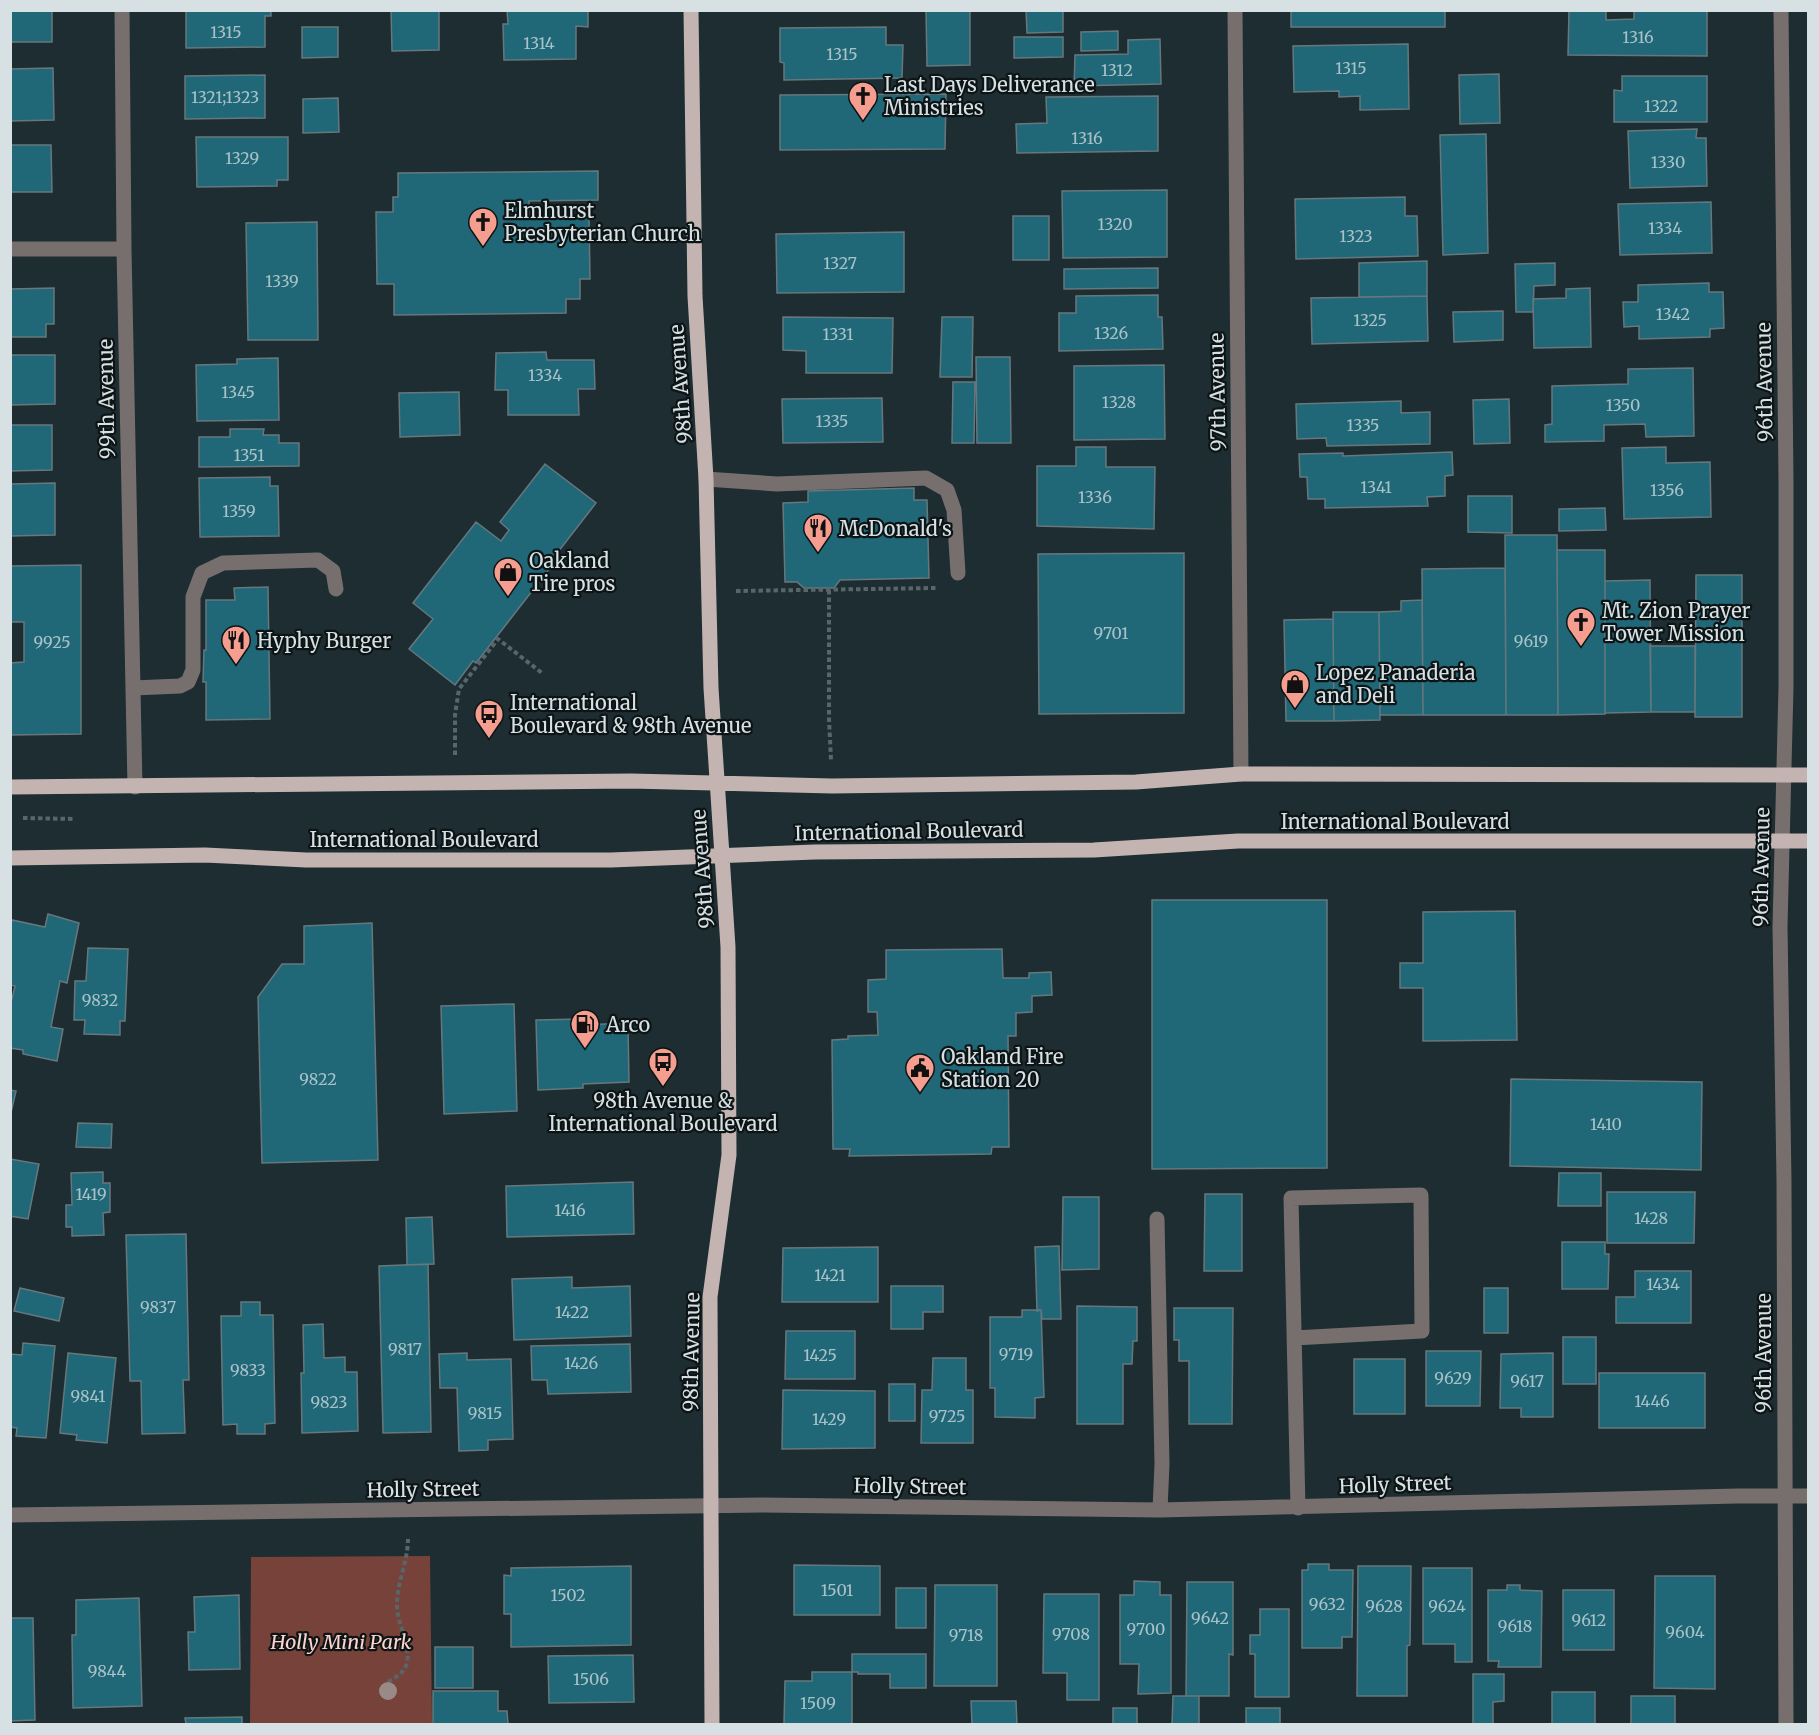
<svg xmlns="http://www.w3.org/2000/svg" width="1819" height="1735" font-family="Merriweather,serif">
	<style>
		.green { fill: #77423a }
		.building { fill: #206777; stroke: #66787d; stroke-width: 1.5 }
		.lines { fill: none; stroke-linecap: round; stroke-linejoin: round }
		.path { stroke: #58666a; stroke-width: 4; stroke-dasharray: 4.5 3; stroke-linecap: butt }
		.minor { stroke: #776f6d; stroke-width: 15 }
		.major { stroke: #c4b4b1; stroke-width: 15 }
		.tree { fill: #998987 }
		.labels { text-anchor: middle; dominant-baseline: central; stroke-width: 4.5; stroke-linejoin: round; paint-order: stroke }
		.number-label { font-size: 16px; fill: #a9c2c8 }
		.poi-label { font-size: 20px; fill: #d7e1e3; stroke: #0d1416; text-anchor: start }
		.street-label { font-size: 20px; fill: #d7e1e3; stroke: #0d1416 }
		.park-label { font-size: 20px; font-style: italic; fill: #fed4cd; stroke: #0d1416 }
	</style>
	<rect width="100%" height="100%" fill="#1d2d31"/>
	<path class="green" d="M430,1556L432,1724H250L251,1557Z"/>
	<path class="building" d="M10,10H52V42H10Z
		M186,10H271V16H265V47L186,48Z
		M391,10H439V50L392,51Z
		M507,10H588V27L576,26V59L504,60L503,24H508Z
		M926,10H970V65L927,66Z
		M1026,10H1063V32L1027,33Z
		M1291,10H1445V27H1291Z
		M1569,10H1606V20L1634,19V10H1707V56L1568,55Z
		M302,27H338V57L302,58Z
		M886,27V45H903L902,78L784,80V63L780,62V28Z
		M1118,31V50L1081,51V32Z
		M1014,37H1063V57L1014,58Z
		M1160,39L1161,84L1074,86L1075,55L1128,54V40Z
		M1408,44L1409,109L1360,110V96L1339,97V91L1294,92L1293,46Z
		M53,68L54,120L10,121V69Z
		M1499,74L1500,123L1460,124L1459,75Z
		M265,75V118L185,119V76Z
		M1622,76H1707V122H1614V90L1622,91Z
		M946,94L945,149L780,150V95Z
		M1158,96V151L1017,153L1016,124L1047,123L1046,97Z
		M338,98L339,132L303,133V99Z
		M1697,129L1696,138H1706L1707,186L1630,188L1628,131Z
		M1486,134L1488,253L1443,255L1440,135Z
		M196,137H288V180H277V186L197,187Z
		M10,145H51L52,192H10Z
		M598,171V200L529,201V217L589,216L590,279H580V299H566V313L394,315V284H377L376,212H393V197H398V173Z
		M1167,190V257L1063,258L1062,191Z
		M1405,197V216H1417L1418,256L1296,259L1295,199Z
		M1711,202L1712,253L1620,255L1618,204Z
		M1013,216H1049V260H1013Z
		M317,222L318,340H248L246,223Z
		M904,232V292L777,293L776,234Z
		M1427,261V296L1359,297V263Z
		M1555,263V285L1534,286L1533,312H1516L1515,264Z
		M1158,268V288L1064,289V269Z
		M1709,283V292H1723L1724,328L1710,329V337L1639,339V326L1624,327L1623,302H1638V285Z
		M54,288V324H46V337H10V289Z
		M1590,288L1591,347L1534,348L1533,299L1566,298V289Z
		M1158,295V317H1162L1163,349L1059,351V313H1076V296Z
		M1427,296L1428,341L1312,344L1311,298Z
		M1503,311V340L1454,342L1453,312Z
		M783,317L893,318L892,373H806V351L783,350Z
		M942,317H973L972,377H940Z
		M546,352L547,360H594L595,389H578L579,415H508V390H495L496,353Z
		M10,355H55V404L10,405Z
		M976,357H1010L1011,443H977Z
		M278,358L279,420L197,421L196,365L237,364V359Z
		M1164,365L1165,439L1074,440V366Z
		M1693,368L1694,436L1646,437L1645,424L1604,425V441L1545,442V425L1552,424V386L1628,384V369Z
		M953,382H975L974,443H952Z
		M459,392L460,435L400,437L399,393Z
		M882,398L883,442L783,443L782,399Z
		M1509,399L1510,443L1474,444L1473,400Z
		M1401,401V413L1430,412V444L1327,446L1326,438L1297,439L1296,404Z
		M10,425H52V470L10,471Z
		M230,429H264L263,435H279V443H299V466L199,467V437H230Z
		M1076,447H1106V467H1155L1154,529L1037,526V466H1076Z
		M1666,447V463L1710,462L1711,517L1624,519L1622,448Z
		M1452,452L1453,475L1445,476V496L1427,497L1428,506L1325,508V499H1308L1307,477H1300L1299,454L1343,453V456Z
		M545,464L596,503L551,561L554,563L476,663L473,661L455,685L409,649L433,619L413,603L476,522L501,541L509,530L500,522Z
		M270,477V486H278L279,536L200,537L199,478Z
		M55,483V535L10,536V484Z
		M914,488V500H927L929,578L840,580L834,588H804L797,582H785L783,503L808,502V491Z
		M1468,496H1512V533L1468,532Z
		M1605,508L1606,530L1559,531V509Z
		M1505,535H1557L1558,715H1506Z
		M1557,550H1605V714L1558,715Z
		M1184,553V713L1039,714L1038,554Z
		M81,565V734L10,735V663L24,662V622H10V566Z
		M1505,568L1506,715H1423L1422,569Z
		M1696,575H1742V717H1695Z
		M1650,580L1651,712L1605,713V581Z
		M268,587L270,719L206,720V682H203L204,650H206V600H235L234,588Z
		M1422,600L1423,715H1380L1379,612L1401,611V601Z
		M1333,612H1379L1380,720L1334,721Z
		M1333,619L1334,721H1286L1284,620Z
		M1650,646H1695V712H1651Z
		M1152,900H1327V1168L1152,1169Z
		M1515,911L1517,1040L1423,1041V988H1400V963H1423V912Z
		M48,914L79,923L67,983L60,981L51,1027L63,1029L57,1061L23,1054V1050L10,1048V1007L15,986L10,985V929L12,920L45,927Z
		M372,923L378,1160L262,1163L258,997L282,964H304V926Z
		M88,948L128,949L125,1021H120V1035L84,1034L85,1020H74L75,981H86Z
		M1002,949L1003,978H1029V973L1051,972L1052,995L1032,996V1012L1016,1013V1036H1008L1009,1147H992L991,1154L849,1156L850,1149H833L832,1040L848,1039V1036L878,1035L877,1012H868V980L886,979V950Z
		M514,1004L517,1111L444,1114L441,1006Z
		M581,1019L582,1025L628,1023L629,1082L583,1084V1088L538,1090L536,1020Z
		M1511,1079L1702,1082L1701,1170L1510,1166Z
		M10,1090L16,1091L10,1117Z
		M78,1123L112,1124L111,1148L76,1147Z
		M10,1159L39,1164L28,1219L10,1216Z
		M103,1172V1183H110V1212L103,1213L104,1235L72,1236V1227H66V1205H72L71,1173Z
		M1559,1173H1601V1206H1558Z
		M633,1182L634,1234L507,1237L506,1186Z
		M1607,1192H1695L1694,1243H1607Z
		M1205,1194H1242V1271H1204Z
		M1063,1197H1099V1269L1062,1270Z
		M432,1217L434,1264L407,1265L406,1218Z
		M186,1234L189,1380H183L185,1433L142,1434L141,1381H130L126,1235Z
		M1562,1242H1605V1254H1609L1608,1289H1562Z
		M1059,1246L1061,1319H1042L1041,1310L1037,1311L1035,1247Z
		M878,1247V1302H782L783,1248Z
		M428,1264L431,1432L383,1433L379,1266Z
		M1635,1271H1691V1323H1616V1297H1635Z
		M572,1277V1288L630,1286L631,1336L514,1340L512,1279Z
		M891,1286H943V1312H923V1329H891Z
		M20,1288L64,1298L59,1321L14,1311Z
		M1484,1288H1508V1333H1484Z
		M241,1302H260V1315H273L275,1423L265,1424V1434H237V1424L223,1425L221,1316H241Z
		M1077,1306L1137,1307V1341H1133L1132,1364H1123V1424H1077Z
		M1174,1308H1233L1232,1424H1189V1361H1179V1340H1174Z
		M1022,1310H1041L1044,1397L1035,1398V1418L995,1417V1388H990V1317H1022Z
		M323,1324L324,1358L345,1357V1372H357L358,1431L302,1433L301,1373H304L303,1325Z
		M786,1331H855V1379H785Z
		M1563,1337H1596V1384H1563Z
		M23,1343L55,1346L46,1438L16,1436L17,1428L10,1427V1354L22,1355Z
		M630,1344L631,1392L548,1394L547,1380H532L531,1346Z
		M1426,1351H1481L1480,1406H1426Z
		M68,1353L116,1358L107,1443L76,1440L77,1435L60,1433Z
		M467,1353V1360L511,1359L513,1439L488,1440V1450L459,1451L457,1388H440L439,1354Z
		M1553,1353V1417H1521V1408H1500L1501,1354Z
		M933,1358H966V1390H973V1443H921L922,1390H932Z
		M1354,1359H1405V1414H1354Z
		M1599,1373H1705V1428H1599Z
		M889,1384H915V1421H889Z
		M783,1390L875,1391V1448L782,1449Z
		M1308,1564H1329V1570H1353L1352,1637H1342V1648H1302V1570H1308Z
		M794,1565L880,1566V1615H794Z
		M631,1566V1645L511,1647V1614H504V1575L511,1576V1568Z
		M1358,1566H1411L1410,1645L1407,1646V1696H1357Z
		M1423,1568H1472V1662H1455V1644H1423Z
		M1655,1576H1715V1689L1654,1688Z
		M1134,1581L1160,1582V1595H1171V1693L1138,1694L1139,1664H1120V1595H1134Z
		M1187,1582H1233V1655L1229,1654V1696H1186Z
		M935,1585H997V1686H934Z
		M1507,1585H1520V1590L1542,1591L1541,1667H1498L1499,1661H1488V1590H1507Z
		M896,1588H926V1628H896Z
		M1563,1590H1614V1650H1563Z
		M1044,1594H1099V1700H1067V1673H1043Z
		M239,1595L240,1669L189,1670L188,1632H195L194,1597Z
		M139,1598L142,1706L73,1708L72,1635H76V1600Z
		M1260,1609H1289V1697H1255V1654H1250V1635H1260Z
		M10,1618H33L35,1720L10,1721Z
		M435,1647H473V1688H435Z
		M852,1654H926V1688H890V1674H858V1672H852Z
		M633,1655L634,1702L549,1703L548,1656Z
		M812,1672H852V1724H784L785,1681H812Z
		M1473,1674H1504V1701L1493,1702V1724H1473Z
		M433,1691H498V1711H507L508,1724H433Z
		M1552,1692H1595V1724H1552Z
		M1173,1696H1199V1724H1172Z
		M1631,1696H1675V1724H1631Z
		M971,1701H1016L1017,1724H972Z
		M1113,1708H1137V1724H1113Z
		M1246,1708H1280V1724H1246Z
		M242,1717V1724H186L185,1718Z"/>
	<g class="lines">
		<path class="path" d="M829,590V719L831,760
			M736,591L936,588
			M455,755V715L459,689L498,639L542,673
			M23,818L75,819
			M388,1682C396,1677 404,1673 407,1663C411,1645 398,1625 397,1608C396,1584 408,1562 408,1539"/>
		<path class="minor" d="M122,10L124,249L135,787
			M1235,10L1241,774
			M1781,10L1786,480V687L1780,927L1784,1181L1786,1724
			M10,249H124
			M706,479L777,484L926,478L947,490L954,510L958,573
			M133,688L180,686L188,682L193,670V597L202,573L223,563L318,560L333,571L336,589
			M1157,1219L1162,1464L1160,1510
			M1294,1338L1422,1331L1421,1195L1291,1198L1298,1508
			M10,1515L763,1505L1160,1510L1737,1496H1808"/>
		<path class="major" d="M691,10L695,296L706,479L711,688L728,947L729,1155L710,1297L712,1724
			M10,787L631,781L832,786L1136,782L1241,774L1808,775
			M10,858L205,855L306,860H611L815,852L1094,850L1238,841H1808"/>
	</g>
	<circle class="tree" cx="388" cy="1691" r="9"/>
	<defs>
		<g id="church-pin" transform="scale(1.5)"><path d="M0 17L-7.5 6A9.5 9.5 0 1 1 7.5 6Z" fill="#f59d8e" stroke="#0d1416"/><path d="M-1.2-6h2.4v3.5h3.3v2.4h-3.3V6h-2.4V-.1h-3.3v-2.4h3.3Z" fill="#111"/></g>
		<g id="restaurant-pin" transform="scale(1.5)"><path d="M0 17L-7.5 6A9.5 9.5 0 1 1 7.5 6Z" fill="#f59d8e" stroke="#0d1416"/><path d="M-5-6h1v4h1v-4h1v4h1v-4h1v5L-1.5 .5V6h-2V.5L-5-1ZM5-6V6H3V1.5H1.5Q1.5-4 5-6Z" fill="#111"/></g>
		<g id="shop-pin" transform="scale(1.5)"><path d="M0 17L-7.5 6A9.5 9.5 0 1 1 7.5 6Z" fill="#f59d8e" stroke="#0d1416"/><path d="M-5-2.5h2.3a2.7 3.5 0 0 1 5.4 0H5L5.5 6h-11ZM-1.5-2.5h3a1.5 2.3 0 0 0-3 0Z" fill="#111"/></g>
		<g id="bus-pin" transform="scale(1.5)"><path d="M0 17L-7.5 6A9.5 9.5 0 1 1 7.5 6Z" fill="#f59d8e" stroke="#0d1416"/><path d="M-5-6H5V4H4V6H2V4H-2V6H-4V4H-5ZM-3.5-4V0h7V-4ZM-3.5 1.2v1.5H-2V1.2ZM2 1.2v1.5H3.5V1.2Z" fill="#111"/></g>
		<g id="fuel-pin" transform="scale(1.5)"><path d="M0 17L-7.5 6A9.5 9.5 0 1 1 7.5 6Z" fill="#f59d8e" stroke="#0d1416"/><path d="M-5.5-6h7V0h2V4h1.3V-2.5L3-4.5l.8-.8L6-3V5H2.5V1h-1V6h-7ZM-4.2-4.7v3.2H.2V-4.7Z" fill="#111"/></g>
		<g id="civic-pin" transform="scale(1.5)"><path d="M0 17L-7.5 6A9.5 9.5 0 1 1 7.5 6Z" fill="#f59d8e" stroke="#0d1416"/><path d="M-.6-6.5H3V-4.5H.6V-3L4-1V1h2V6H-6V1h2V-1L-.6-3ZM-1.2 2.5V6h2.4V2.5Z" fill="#111"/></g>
	</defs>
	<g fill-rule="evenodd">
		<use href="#church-pin" x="863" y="96"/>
		<use href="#church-pin" x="483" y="222"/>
		<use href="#restaurant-pin" x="818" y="528"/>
		<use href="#shop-pin" x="508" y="572"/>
		<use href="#church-pin" x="1581" y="622"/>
		<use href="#restaurant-pin" x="236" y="640"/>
		<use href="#shop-pin" x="1295" y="684"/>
		<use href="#bus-pin" x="489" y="714"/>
		<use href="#fuel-pin" x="585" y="1024"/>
		<use href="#bus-pin" x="663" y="1062"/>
		<use href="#civic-pin" x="920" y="1068"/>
	</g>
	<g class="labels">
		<g class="number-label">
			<text x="226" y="32">1315</text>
			<text x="1638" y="37">1316</text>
			<text x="539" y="43">1314</text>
			<text x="842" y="54">1315</text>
			<text x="1351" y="68">1315</text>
			<text x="1117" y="70">1312</text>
			<text x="225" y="97">1321;1323</text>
			<text x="1661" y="106">1322</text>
			<text x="1087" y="138">1316</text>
			<text x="242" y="158">1329</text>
			<text x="1668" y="162">1330</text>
			<text x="1115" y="224">1320</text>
			<text x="1665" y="228">1334</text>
			<text x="1356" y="236">1323</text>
			<text x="840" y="263">1327</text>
			<text x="282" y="281">1339</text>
			<text x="1673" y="314">1342</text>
			<text x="1370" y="320">1325</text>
			<text x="1111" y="333">1326</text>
			<text x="838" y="334">1331</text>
			<text x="545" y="375">1334</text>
			<text x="238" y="392">1345</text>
			<text x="1119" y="402">1328</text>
			<text x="1623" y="405">1350</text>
			<text x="832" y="421">1335</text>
			<text x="1363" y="425">1335</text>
			<text x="249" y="455">1351</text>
			<text x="1376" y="487">1341</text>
			<text x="1667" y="490">1356</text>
			<text x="1095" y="497">1336</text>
			<text x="239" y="511">1359</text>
			<text x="1111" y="633">9701</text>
			<text x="1531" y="641">9619</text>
			<text x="52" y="642">9925</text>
			<text x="100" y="1000">9832</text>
			<text x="318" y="1079">9822</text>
			<text x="1606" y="1124">1410</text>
			<text x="91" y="1194">1419</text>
			<text x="570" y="1210">1416</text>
			<text x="1651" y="1218">1428</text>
			<text x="830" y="1275">1421</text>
			<text x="1663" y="1284">1434</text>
			<text x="158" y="1307">9837</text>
			<text x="572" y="1312">1422</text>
			<text x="405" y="1349">9817</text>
			<text x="1016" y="1354">9719</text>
			<text x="820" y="1355">1425</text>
			<text x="581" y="1363">1426</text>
			<text x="248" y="1370">9833</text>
			<text x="1453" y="1378">9629</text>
			<text x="1527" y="1381">9617</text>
			<text x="88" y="1396">9841</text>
			<text x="1652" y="1401">1446</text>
			<text x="329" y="1402">9823</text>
			<text x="485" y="1413">9815</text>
			<text x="947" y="1416">9725</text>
			<text x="829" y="1419">1429</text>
			<text x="837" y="1590">1501</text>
			<text x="568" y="1595">1502</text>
			<text x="1327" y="1604">9632</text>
			<text x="1384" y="1606">9628</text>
			<text x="1447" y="1606">9624</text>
			<text x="1210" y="1618">9642</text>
			<text x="1589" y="1620">9612</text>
			<text x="1515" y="1626">9618</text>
			<text x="1146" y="1629">9700</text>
			<text x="1685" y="1632">9604</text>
			<text x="1071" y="1634">9708</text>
			<text x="966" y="1635">9718</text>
			<text x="107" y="1671">9844</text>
			<text x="591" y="1679">1506</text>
			<text x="818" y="1703">1509</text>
		</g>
		<g class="poi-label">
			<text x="884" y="84">Last Days Deliverance<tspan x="884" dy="23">Ministries</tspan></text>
			<text x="504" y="210">Elmhurst<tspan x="504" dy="23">Presbyterian Church</tspan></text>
			<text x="839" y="528">McDonald's</text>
			<text x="529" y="560">Oakland<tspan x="529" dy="23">Tire pros</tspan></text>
			<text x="1602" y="610">Mt. Zion Prayer<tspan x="1602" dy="23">Tower Mission</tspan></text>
			<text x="257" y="640">Hyphy Burger</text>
			<text x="1316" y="672">Lopez Panaderia<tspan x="1316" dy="23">and Deli</tspan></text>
			<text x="510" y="702">International<tspan x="510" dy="23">Boulevard &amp; 98th Avenue</tspan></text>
			<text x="606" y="1024">Arco</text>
			<text x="941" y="1056">Oakland Fire<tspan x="941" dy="23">Station 20</tspan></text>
			<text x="663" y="1100" text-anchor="middle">98th Avenue &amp;<tspan x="663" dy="23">International Boulevard</tspan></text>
		</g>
		<g class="street-label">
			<text transform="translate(1764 382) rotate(-91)">96th Avenue</text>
			<text transform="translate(680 384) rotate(-94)">98th Avenue</text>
			<text transform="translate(1217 392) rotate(-91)">97th Avenue</text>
			<text transform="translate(106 399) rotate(-91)">99th Avenue</text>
			<text x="1395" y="821">International Boulevard</text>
			<text transform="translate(909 831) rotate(-1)">International Boulevard</text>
			<text x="424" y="839">International Boulevard</text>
			<text transform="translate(1761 867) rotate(-89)">96th Avenue</text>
			<text transform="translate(702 869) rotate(-94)">98th Avenue</text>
			<text transform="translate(691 1352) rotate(-89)">98th Avenue</text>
			<text transform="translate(1763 1353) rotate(-90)">96th Avenue</text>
			<text transform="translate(1395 1484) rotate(-2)">Holly Street</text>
			<text transform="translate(910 1486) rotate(1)">Holly Street</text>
			<text transform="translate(423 1489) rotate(-1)">Holly Street</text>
		</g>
		<g class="park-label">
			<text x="341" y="1641">Holly Mini Park</text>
		</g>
	</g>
	<rect width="1819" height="1735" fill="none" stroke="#d7e1e3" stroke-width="24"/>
</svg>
